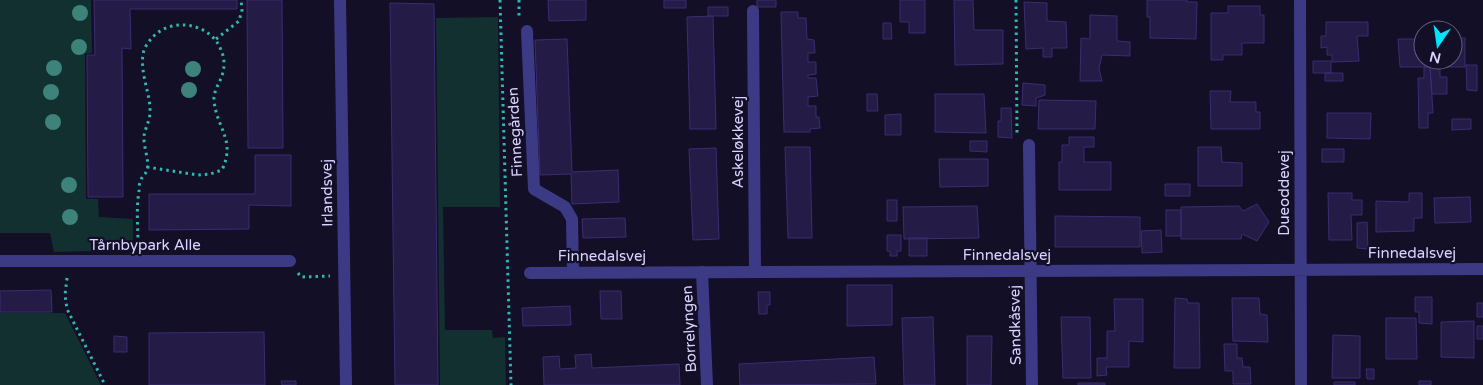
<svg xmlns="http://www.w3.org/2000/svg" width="1483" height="385" font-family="'Varela Round',sans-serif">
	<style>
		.green { fill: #12302f }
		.building { fill: #241b47; stroke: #3b2d73 }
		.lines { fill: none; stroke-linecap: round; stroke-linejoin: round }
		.path { stroke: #2fb8b0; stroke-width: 3; stroke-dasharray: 2.5 4; stroke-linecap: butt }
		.minor { stroke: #3d3a85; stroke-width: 12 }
		.tree { fill: #3d827b }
		.labels { text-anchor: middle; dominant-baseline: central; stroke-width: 4.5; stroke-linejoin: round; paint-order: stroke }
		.street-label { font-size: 15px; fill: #d9d4ff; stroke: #130f26 }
	</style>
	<rect width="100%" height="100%" fill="#130f26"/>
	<path class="green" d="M0,0H91L92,53L85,54L86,199H98L99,217L133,219V250L54,252L50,233H0Z
		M498,17L500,207H443L445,330H492L493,338L505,337L506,385H440L436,18Z
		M0,313H65L101,385H0Z"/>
	<path class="building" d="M94,0H237V9H130L131,49L122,48L123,197H88L87,55H95Z
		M247,0H282L283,148H248Z
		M548,0H586V20L549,21Z
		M664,0H686V8H664Z
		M757,0H776V7H757Z
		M900,0H925V33H909V22H900Z
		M954,0H973L974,30H1003V64L955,65Z
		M1147,0H1187V2H1197L1196,39L1150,38V17H1147Z
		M1024,2L1047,3V21L1066,22L1067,48H1052V57H1043V48L1026,49Z
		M390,3L434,4L438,385H395Z
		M1228,6H1260V15H1264V43H1242V55H1223V60H1211V13H1228Z
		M708,7H728V16H708Z
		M781,12H798V18H806L807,39L814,40L815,53H808V62H816V74L808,75V78H816L818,96L808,97V106H816V117H819L820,128L810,129V132H784Z
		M1090,15L1117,16V41L1130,42V56L1102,55L1099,69L1102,81H1080L1081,38L1090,39Z
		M713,16L716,129H690L687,17Z
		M1326,22H1368V36H1357L1359,61L1332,62V55H1327V47L1321,48V36H1326Z
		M883,23H891L892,39H883Z
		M1453,38H1465V67H1430V60H1453Z
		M567,39L572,172L618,170L619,202L572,204L571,174L540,175L535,40Z
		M1398,39H1423V60H1430V67H1400Z
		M1313,61H1331V73H1313Z
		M1466,65H1477V91L1467,90Z
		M1424,67H1430L1433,113H1428V128H1419L1418,78H1424Z
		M1430,67H1440V77H1447V94H1432Z
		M1325,73H1343V81H1325Z
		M1023,83L1045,85V95L1036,98V106L1022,105Z
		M1210,91H1231L1230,102H1256V112H1260V129H1211Z
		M867,94H877L878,111H867Z
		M935,94H984L986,133L935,132Z
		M1039,100L1096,101L1095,129H1038Z
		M1001,108H1011L1012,138L998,137V121H1001Z
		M1327,113H1371L1370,139L1327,138Z
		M901,114V135H885V115Z
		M1452,119H1471V129L1452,130Z
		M1069,137H1094V147H1084V162H1111V190H1059V162H1062V145H1069Z
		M970,141H987V152L970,151Z
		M785,147H810L812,238H788Z
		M1198,147H1221L1222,162L1242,163V186H1198Z
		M716,148L719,239L693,240L689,149Z
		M1322,149H1344V162H1322Z
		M255,155H291V206L249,205V229L149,230V194H255Z
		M939,159H988V186L940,187Z
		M1165,184H1190V196H1165Z
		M1328,193H1352V200H1362V215H1351L1352,240H1329Z
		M1409,193H1422V218H1414V231L1376,232V201L1409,202Z
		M1470,197L1471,222L1435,223L1434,198Z
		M887,200H897V221H887Z
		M1257,204L1269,222L1257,241L1242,234L1241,239H1181V207L1239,206L1243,211Z
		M977,206L979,238L904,239L903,207Z
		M1166,210H1181V236H1166Z
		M1055,216L1140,217V247H1055Z
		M625,218L626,237L583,238L582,219Z
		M1367,222L1368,249L1357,248V223Z
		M1161,230L1162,252L1142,253L1141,231Z
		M887,235H901V251H897V256H890V251H887Z
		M909,238H927V256H909Z
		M847,285H892V325L847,326Z
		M51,290L52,312H0V291Z
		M600,291H621L622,319H601Z
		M758,292H770V305H767V314H759Z
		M1415,297H1432V324L1419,323V312H1415Z
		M1175,298L1187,299L1188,303H1199L1200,368H1174Z
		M1232,298H1259L1260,314L1267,315L1268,342L1233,341Z
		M1114,299H1143V342L1129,341V367H1106L1107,375L1097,376V358H1107V331H1115Z
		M1477,303H1483V317H1477Z
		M570,306L571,325L523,326L522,308Z
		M933,317L935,385H904L902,318Z
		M1061,317H1090L1091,378H1063Z
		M1386,318H1416L1417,359H1386Z
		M1474,321V358L1441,357V322Z
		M1477,326H1483V339H1477Z
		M264,332L265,385H149V333Z
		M1333,335L1360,336V378H1332Z
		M114,336L127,337V352H114Z
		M967,336H992L991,385H967Z
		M1224,344H1237V358H1242L1243,367H1250L1251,384H1233V371H1225Z
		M591,354L592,368L679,364L680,385H544L543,357L559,356L560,369L576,368L575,355Z
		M874,357L876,384L740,385L739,364Z
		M1366,369H1374V379H1367Z
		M281,381H296V385H282Z
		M1419,381H1431V385H1419Z
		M1334,382H1355V385H1334Z
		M1078,383H1105V385H1078Z"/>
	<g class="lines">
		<path class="path" d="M500,0L511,385
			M519,0V17
			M1016,0L1017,133
			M216,39L239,21L242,10L241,0
			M138,244C138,226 136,209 139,191C139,188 139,183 141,180C142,176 146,174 147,170C150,162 143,146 144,136C145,129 149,122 150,114C151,94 140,75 143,54C144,48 148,42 152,38C171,16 211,23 221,50C224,56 225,65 223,72C221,82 213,90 214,101C217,129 236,140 222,170L210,174L198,175L147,167
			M298,273L301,277L330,276
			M67,278L65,295L67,309L105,385"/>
		<path class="minor" d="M340,0L346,385
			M1300,0L1301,385
			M753,11L755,272
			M527,31L534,189L565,207L572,219L573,272
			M1029,145L1032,385
			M0,261H290
			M702,272L707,385
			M530,273L1483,269"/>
	</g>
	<g class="tree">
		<circle cx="80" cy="13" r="8"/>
		<circle cx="79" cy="47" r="8"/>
		<circle cx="54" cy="68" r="8"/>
		<circle cx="193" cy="69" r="8"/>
		<circle cx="189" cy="90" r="8"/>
		<circle cx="51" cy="92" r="8"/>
		<circle cx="53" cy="122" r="8"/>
		<circle cx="69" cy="185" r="8"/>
		<circle cx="70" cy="217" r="8"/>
	</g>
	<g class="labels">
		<g class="street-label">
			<text transform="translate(515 132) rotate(-93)">Finnegården</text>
			<text transform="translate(738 142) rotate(-90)">Askeløkkevej</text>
			<text transform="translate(327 193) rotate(-91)">Irlandsvej</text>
			<text transform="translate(1284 193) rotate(-90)">Dueoddevej</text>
			<text x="145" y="245">Tårnbypark Alle</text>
			<text x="1412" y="253">Finnedalsvej</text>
			<text x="1007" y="255">Finnedalsvej</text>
			<text x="602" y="256">Finnedalsvej</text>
			<text transform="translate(1015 325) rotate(-91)">Sandkåsvej</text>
			<text transform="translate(689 329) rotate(-93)">Borrelyngen</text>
		</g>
	</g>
	<g transform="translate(1438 45) rotate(193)"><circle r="24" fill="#130f26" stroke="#625e7d"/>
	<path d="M0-4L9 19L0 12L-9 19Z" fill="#00e5ff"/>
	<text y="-8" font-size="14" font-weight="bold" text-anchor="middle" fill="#d9d4ff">N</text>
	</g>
</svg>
